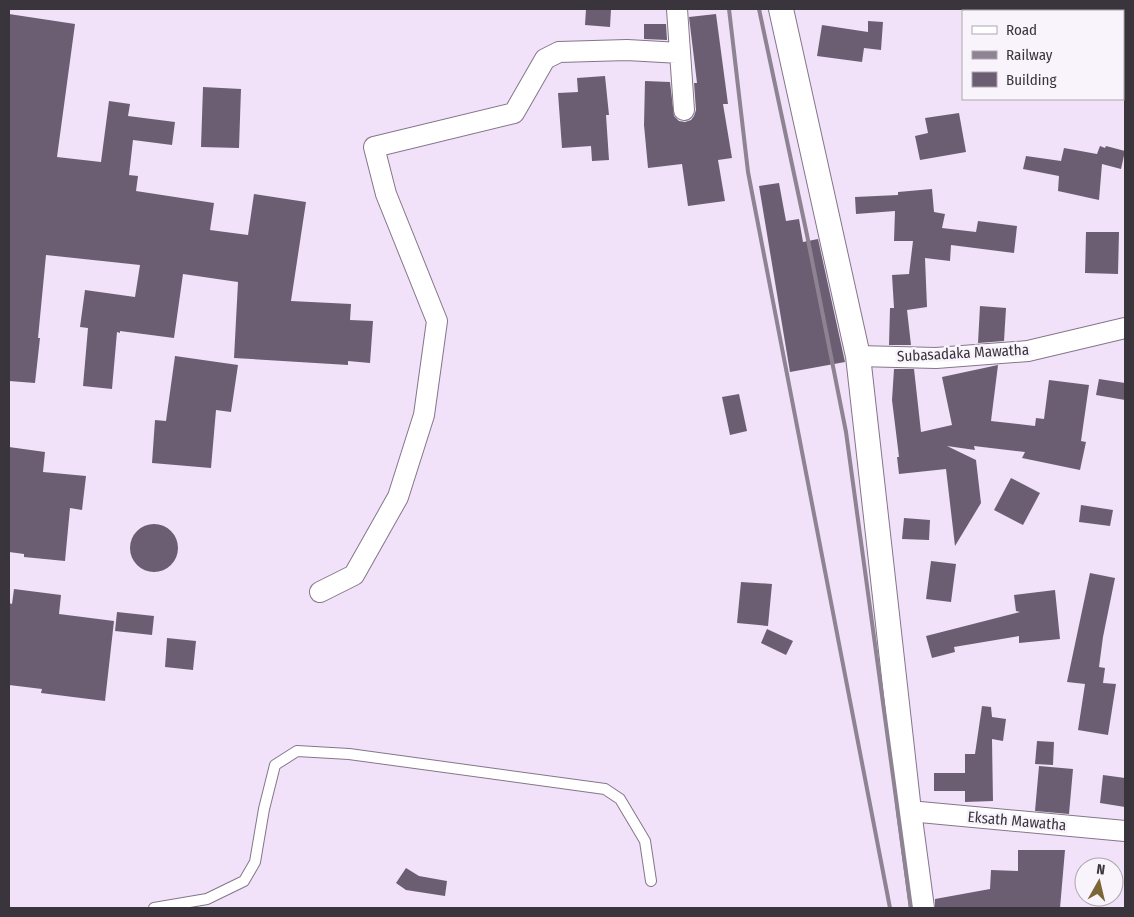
<svg xmlns="http://www.w3.org/2000/svg" width="1134" height="917" font-family="'Fira Sans Condensed',sans-serif">
	<style>
		.building { fill: #6c5e72 }
		.lines { fill: none; stroke-linecap: round; stroke-linejoin: round }
		.service-casing { stroke: #84768a; stroke-width: 12 }
		.minor-casing { stroke: #84768a; stroke-width: 22 }
		.tertiary-casing { stroke: #84768a; stroke-width: 26 }
		.service { stroke: #fff; stroke-width: 10 }
		.minor { stroke: #fff; stroke-width: 20 }
		.tertiary { stroke: #fff; stroke-width: 24 }
		.rail { stroke: #8d8392; stroke-width: 4 }
		.labels { text-anchor: middle; dominant-baseline: central; stroke-width: 5; stroke-linejoin: round; paint-order: stroke }
		.street-label { font-size: 15px; fill: #3a343d; stroke: #f9f3fc }
	</style>
	<rect width="100%" height="100%" fill="#f1e2f9"/>
	<path class="building" d="M586,9H611L610,27L585,25Z
		M9,14L75,24L57,157L101,162L109,101L130,104L128,116L175,122L172,145L133,140L129,175L138,176L136,191L214,203L210,230L248,235L254,194L306,202L291,301L351,304L350,320L373,321L370,363L348,361V365L234,358L238,282L183,274L174,338L120,331V333L117,332L112,389L83,386L88,328L80,327L85,290L135,297L140,265L46,255L38,338H40L35,383L9,381Z
		M716,14L728,104H723L732,158L718,160L725,201L688,206L682,164L648,168L644,125L645,81L670,82L674,116L679,121L685,122L691,120L694,116L696,110L694,83H697L689,17Z
		M868,21L883,22L881,50L864,48L862,62L817,56L822,25L868,32Z
		M644,24H666L667,40L644,39Z
		M605,76L609,115H606L609,160L592,161L591,146L562,148L558,93L578,92L577,78Z
		M203,87L241,89L239,148L201,147Z
		M959,113L966,152L920,160L915,136L928,133L925,118Z
		M1100,146L1105,148L1106,146L1125,151L1121,169L1102,164L1099,200L1058,191L1059,176L1023,169L1026,156L1061,161L1064,148L1097,154Z
		M779,183L786,221L799,219L803,242L818,239L845,362L790,372L759,186Z
		M932,189L934,212L945,214L942,228L976,232L978,221L1017,226L1014,253L951,245L950,261L925,258L927,307L907,310L911,345H889L890,308H894L892,275L909,274L913,241H894L895,211L856,214L855,197L898,195V192Z
		M1086,232H1119L1118,274L1085,273Z
		M980,306L1006,308L1004,341L978,343Z
		M175,356L238,365L231,412L216,410L211,468L152,463L155,420L166,421Z
		M998,365L991,421L1035,426L1036,418L1044,419L1049,380L1089,385L1081,441L1086,442L1080,470L1022,458L1025,452L974,446L975,450L947,446L976,460L981,503L955,546L946,469L899,474L897,457H899L892,400L894,369H914L921,432L952,425L942,377Z
		M1099,379L1125,383V400L1096,395Z
		M739,394L747,431L730,435L722,397Z
		M9,447L45,452L43,472L86,476L82,510L70,508L65,561L24,557V554L9,552Z
		M1011,478L1040,493L1023,525L994,510Z
		M1081,505L1113,510L1110,526L1079,522Z
		M904,518L930,520L929,540L902,539Z
		M130 548a24 24 0 1 1 48 0a24 24 0 1 1-48 0Z
		M931,561L956,564L951,602L926,599Z
		M1090,573L1115,578L1103,637L1099,667L1105,668L1103,683L1116,684L1108,735L1078,730L1085,684L1067,682Z
		M741,582L772,584L768,626L737,623Z
		M14,589L61,595L59,614L114,621L105,701L41,693L42,689L9,685V603L12,604Z
		M1055,590L1060,639L1019,643V636L954,647L955,652L932,658L926,636L1020,612L1016,611L1014,595Z
		M117,612L154,616L152,635L115,631Z
		M767,629L793,641L786,655L761,643Z
		M167,638L196,641L193,670L165,667Z
		M982,706L991,707L992,717L1006,719L1003,741L992,739L993,801L965,802V791H934V773H965V754H975Z
		M1037,741L1054,742L1053,765L1035,764Z
		M1039,766L1073,769L1069,814L1035,811Z
		M1103,775L1125,778V807L1100,803Z
		M1018,850H1065L1060,908H935V899L990,889L991,870L1018,871Z
		M406,868L419,876L447,881L445,896L406,890L396,883Z"/>
	<g class="lines">
		<g class="service-casing">
			<path id="service" d="M154,908L207,899L244,881L255,862L264,809L275,765L297,751L349,754L605,789L620,799L645,841L651,881"/>
		</g>
		<g class="minor-casing">
			<path id="minor" d="M677,9L684,110
				M858,356L936,358L1028,351L1125,328
				M320,592L354,575L398,497L424,415L437,321L386,194L374,147L514,113L545,59L559,52L627,50L680,53
				M909,811L1125,831"/>
		</g>
		<g class="tertiary-casing">
			<path id="tertiary" d="M781,9L858,356L909,811L922,908"/>
		</g>
		<use href="#service" class="service"/>
		<use href="#minor" class="minor"/>
		<use href="#tertiary" class="tertiary"/>
		<path class="rail" d="M729,9L748,172L890,908
			M759,9L807,235L846,432L911,908"/>
	</g>
	<g class="labels">
		<g class="street-label">
			<text transform="translate(963 353) rotate(-3)">Subasadaka Mawatha</text>
			<text transform="translate(1017 821) rotate(5)">Eksath Mawatha</text>
		</g>
	</g>
	<rect width="1134" height="917" fill="none" stroke="#3a343d" stroke-width="20"/>
	<rect x="962" y="10" width="162" height="90" fill="#f9f3fc" stroke="#ada7b0"/>
	<rect x="972" y="26" width="25" height="8" fill="#ffffff" stroke="#ada7b0"/>
	<text x="1006" y="35" font-size="15" fill="#3a343d">Road</text>
	<rect x="972" y="51" width="25" height="8" fill="#8d8392" stroke="#ada7b0"/>
	<text x="1006" y="60" font-size="15" fill="#3a343d">Railway</text>
	<rect x="972" y="72" width="25" height="15" fill="#6c5e72" stroke="#ada7b0"/>
	<text x="1006" y="85" font-size="15" fill="#3a343d">Building</text>
	<g transform="translate(1099 882) rotate(8)"><circle r="24" fill="#f9f3fc" stroke="#ada7b0"/>
	<path d="M0-4L9 19L0 12L-9 19Z" fill="#7b6635"/>
	<text y="-8" font-size="14" font-weight="bold" text-anchor="middle" fill="#3a343d">N</text>
	</g>
</svg>
